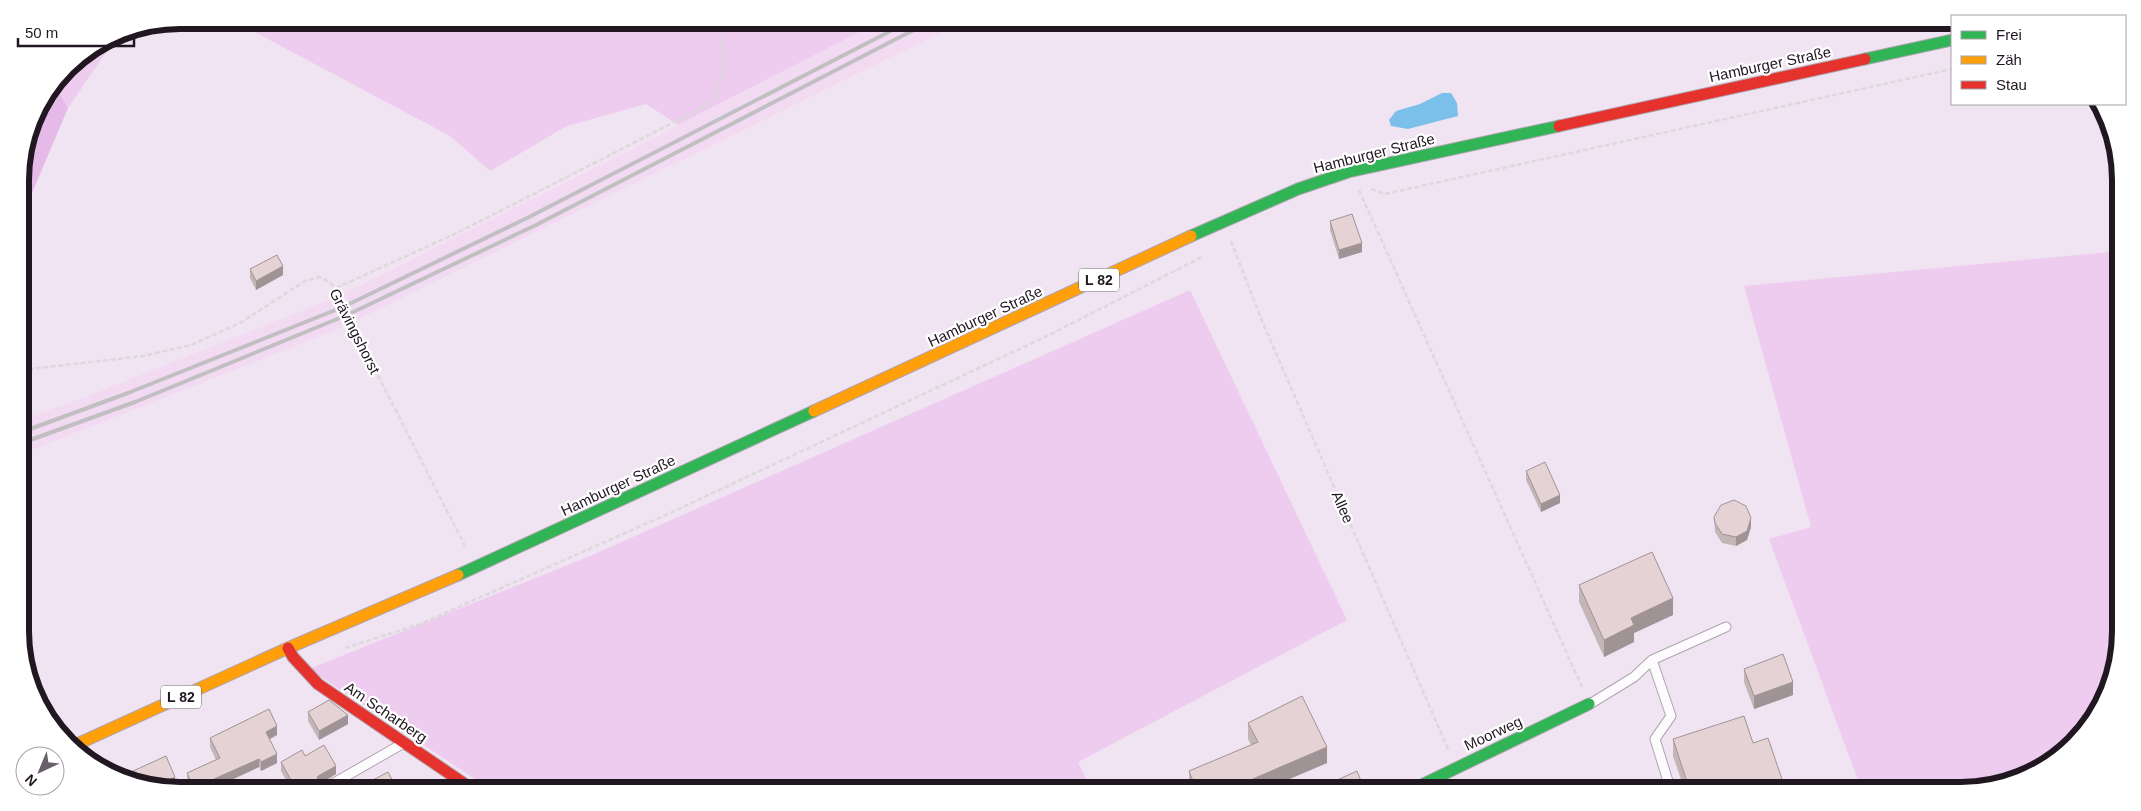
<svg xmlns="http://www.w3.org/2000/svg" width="2141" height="811" font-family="Arial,sans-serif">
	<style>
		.built { fill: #f2dbf2 }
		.green { fill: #eeccef }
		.forest { fill: #e5bae8 }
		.water { fill: #7bc0eb }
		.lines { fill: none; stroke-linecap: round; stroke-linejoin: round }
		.lane-casing { stroke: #aea4af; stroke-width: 11 }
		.fast-casing { stroke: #aea4af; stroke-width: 13 }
		.slow-casing { stroke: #aea4af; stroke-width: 13 }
		.jam-casing { stroke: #aea4af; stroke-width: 13 }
		.path { stroke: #dcd8dc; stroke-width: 2.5; stroke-dasharray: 5 2.5; stroke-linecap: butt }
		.lane { stroke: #fdfbfd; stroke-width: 9 }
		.fast { stroke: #30b455; stroke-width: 11 }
		.slow { stroke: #ff9f0a; stroke-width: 11 }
		.jam { stroke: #e5322d; stroke-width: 11 }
		.rail { stroke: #c2bfc2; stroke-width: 4 }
		.wall { fill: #c4b5b7 }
		.shaded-wall { fill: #a09395 }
		.building { fill: #e4d2d5; stroke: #a09395 }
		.labels { text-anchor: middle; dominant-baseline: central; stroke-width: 4.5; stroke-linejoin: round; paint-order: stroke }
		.shield { fill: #fff; stroke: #635d63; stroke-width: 1 }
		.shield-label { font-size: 14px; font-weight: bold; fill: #201720 }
		.street-label { font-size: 15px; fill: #201720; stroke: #fff }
		.rim { fill: none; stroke: #201720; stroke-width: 6 }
	</style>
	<rect width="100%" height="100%" fill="#f1e4f2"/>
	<path class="built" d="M883,20H967L357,320L345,293L631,150Z
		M331,299L343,327L22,454V420L90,395Z"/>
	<path class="green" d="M232,20H883L678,125L646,104L567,126L490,171L450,136Z
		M120,32L68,108L55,85L74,60Z
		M2120,251L2121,632L2112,683L2088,728L2058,758L2013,782L1972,791H1862L1769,539L1811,527L1744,286Z
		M1190,290L1347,620L1078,762L1092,791H493L309,669L590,556Z"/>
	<path class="forest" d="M55,85L68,108L21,219L20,169L37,109Z"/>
	<path class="water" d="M1442,93H1451L1457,103L1458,116L1408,129L1391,126L1389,120L1396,111L1420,104Z"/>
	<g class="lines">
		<g class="lane-casing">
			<path id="lane" d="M1652,660L1671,716L1655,739L1671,791
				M1590,704L1634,677L1652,660L1726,627
				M327,787L402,744"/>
		</g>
		<g class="fast-casing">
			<path id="fast" d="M1865,59L1952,40
				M1191,236L1298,189L1348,172L1559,126
				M458,575L814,411
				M1409,791L1589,704"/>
		</g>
		<g class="slow-casing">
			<path id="slow" d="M814,411L1191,236
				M73,746L288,648L458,575"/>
		</g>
		<g class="jam-casing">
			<path id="jam" d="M1559,126L1865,59
				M288,648L293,657L318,684L475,791"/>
		</g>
		<path class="path" d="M1371,189L1385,194L1952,69
			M1359,190L1582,687
			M1231,241L1262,321L1449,751
			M336,288L459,232L696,111C702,107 710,103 714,96C728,74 722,44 717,20
			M21,370L143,356L191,345L240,323L305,281L319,277L329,282L336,288L343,307L466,548
			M345,648L420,624L668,514L1045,337L1204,256"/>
		<use href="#lane" class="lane"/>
		<use href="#fast" class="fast"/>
		<use href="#slow" class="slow"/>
		<use href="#jam" class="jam"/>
		<path class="rail" d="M22,432L128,393L343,307L529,217L912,20
			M22,443L135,402L347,315L536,225L933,20"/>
	</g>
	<path class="wall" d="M1330,221L1362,252L1339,259L1330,230Z
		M250,269L283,275L256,290L250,278Z
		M1526,471L1560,503L1541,512L1526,480Z
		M1714,517L1751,527L1747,540L1736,546L1722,543L1715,532Z
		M1579,585L1673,615L1634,633V642L1604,657L1579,602Z
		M1744,669L1793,695L1754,709L1744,682Z
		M308,712L348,724L319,740L308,721Z
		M1248,723L1327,763L1261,791H1190L1189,787V771L1251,745L1248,739Z
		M277,735L270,739L277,763L261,771L259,767L218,786L220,791H191L187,782V773L216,760L210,747V738Z
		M1673,739L1753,743L1786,791H1685L1673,756Z
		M305,756L336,774L317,785L321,787L342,791H292L281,771V762Z"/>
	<path class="shaded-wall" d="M1362,243V252L1339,259V250Z
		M283,266V275L256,290V281Z
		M1560,495V503L1541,512V504Z
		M1751,518V527L1747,540L1736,546V537Z
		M1673,598V615L1634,633V642L1604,657V640L1631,618Z
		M1793,682V695L1754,709V696Z
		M348,715V724L319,740V731Z
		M277,726V735L266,741V732Z
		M1327,747V763L1261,791H1225Z
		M277,754V763L261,771V762Z
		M259,759V767L214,788V779Z
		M336,766V774L318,785L315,784L318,776Z
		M175,777V786L168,789L154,787Z
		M1363,786V791H1352Z"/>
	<path class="building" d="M1352,214L1362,243L1339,250L1330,221Z
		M277,255L283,266L256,281L250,269Z
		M1545,462L1560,495L1541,504L1526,471Z
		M1734,500L1746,506L1751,518L1747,531L1736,537L1722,534L1715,523L1714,517L1721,505Z
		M1652,552L1673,598L1631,618L1634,625L1604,640L1579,585Z
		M1783,654L1793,682L1754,696L1744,669Z
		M1302,696L1327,747L1225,791H1197L1189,771L1258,742L1248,723Z
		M329,700L348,715L319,731L308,712Z
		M269,709L277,726L266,732L277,754L261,762L259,759L214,779L220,791H195L187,773L220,758L210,738Z
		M1744,716L1753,743L1768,738L1786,791H1690L1673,739Z
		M324,745L336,766L318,776L315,784L321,787L336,780L342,791H297L281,762L302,750L305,756Z
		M166,756L175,777L154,787L128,782L120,777Z
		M1357,771L1363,786L1352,791H1313Z
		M388,772L398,791H352Z"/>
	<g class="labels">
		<g class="shield">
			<rect x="1079" y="268.5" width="40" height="23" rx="4"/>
			<rect x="161" y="685.5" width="40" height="23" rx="4"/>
		</g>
		<g class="shield-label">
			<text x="1099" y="280">L 82</text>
			<text x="181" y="697">L 82</text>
		</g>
		<g class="street-label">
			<text transform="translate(1770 64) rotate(-12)">Hamburger Straße</text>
			<text transform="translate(1374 153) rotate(-14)">Hamburger Straße</text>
			<text transform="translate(985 316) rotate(-25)">Hamburger Straße</text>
			<text transform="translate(355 331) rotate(63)">Grävingshorst</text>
			<text transform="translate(618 485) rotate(-25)">Hamburger Straße</text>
			<text transform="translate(1343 507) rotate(66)">Allee</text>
			<text transform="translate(386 712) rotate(34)">Am Scharberg</text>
			<text transform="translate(1493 733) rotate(-25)">Moorweg</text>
		</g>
	</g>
	<path d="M0 0H2141V811H0ZM180 29H1961A151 151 0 0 1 2112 180V631A151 151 0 0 1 1961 782H180A151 151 0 0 1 29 631V180A151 151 0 0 1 180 29Z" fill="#fff" fill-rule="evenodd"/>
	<path class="rim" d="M180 29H1961A151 151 0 0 1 2112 180V631A151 151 0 0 1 1961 782H180A151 151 0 0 1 29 631V180A151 151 0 0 1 180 29Z"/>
	<rect x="1951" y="15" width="175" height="90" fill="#ffffff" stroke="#a6a2a6"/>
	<rect x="1961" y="31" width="25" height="8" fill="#30b455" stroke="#a6a2a6"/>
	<text x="1996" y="40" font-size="15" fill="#201720">Frei</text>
	<rect x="1961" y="56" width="25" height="8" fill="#ff9f0a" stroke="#a6a2a6"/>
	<text x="1996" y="65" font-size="15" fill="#201720">Zäh</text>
	<rect x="1961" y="81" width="25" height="8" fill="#e5322d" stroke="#a6a2a6"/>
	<text x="1996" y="90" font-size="15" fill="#201720">Stau</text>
	<g transform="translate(40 771) rotate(224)"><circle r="24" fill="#ffffff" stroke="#a6a2a6"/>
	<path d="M0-4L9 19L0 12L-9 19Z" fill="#695f6a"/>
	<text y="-8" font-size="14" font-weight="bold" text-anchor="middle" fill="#201720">N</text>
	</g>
	<path d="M18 38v8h116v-8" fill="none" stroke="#201720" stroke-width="2.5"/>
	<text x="25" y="38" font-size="15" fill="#201720" stroke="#ffffff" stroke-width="4" paint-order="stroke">50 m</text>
</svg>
